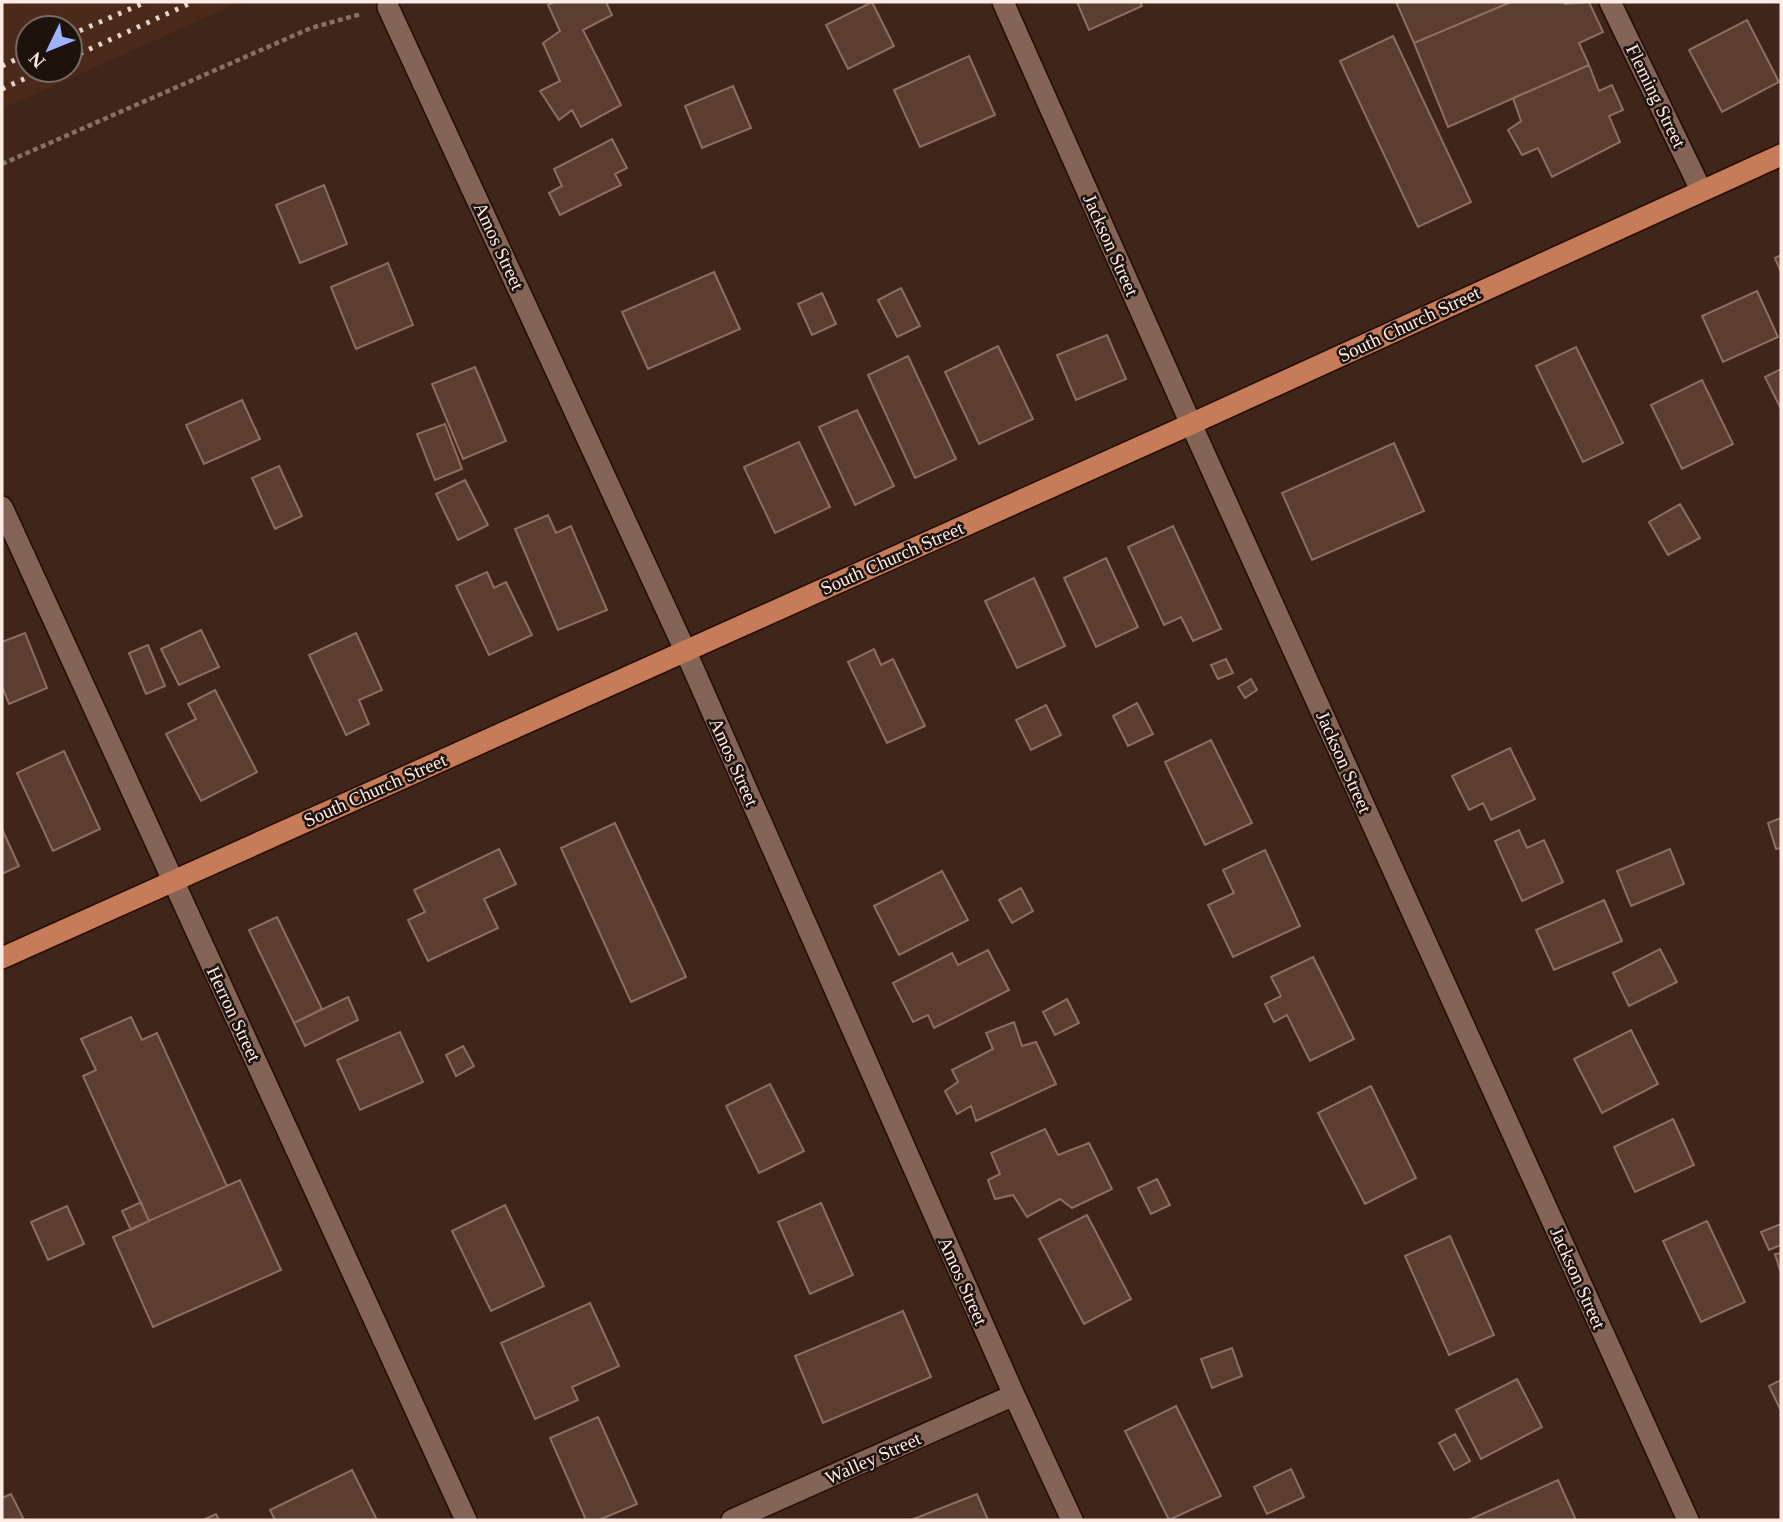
<svg xmlns="http://www.w3.org/2000/svg" width="1783" height="1522" font-family="'Times New Roman',serif">
	<style>
		.built { fill: #4b2a1b; fill-rule: evenodd }
		.building { fill: #5b3e32; stroke: #8e6e61; stroke-width: 2 }
		.lines { fill: none; stroke-linecap: round; stroke-linejoin: round }
		.minor-casing { stroke: #250d04; stroke-width: 24 }
		.major-casing { stroke: #250d04; stroke-width: 24 }
		.path { stroke: #887066; stroke-width: 4.5; stroke-dasharray: 5 3.5; stroke-linecap: butt }
		.minor { stroke: #836457; stroke-width: 21 }
		.major { stroke: #c67b59; stroke-width: 21 }
		.rail { stroke: #e7d3cb; stroke-width: 5; stroke-dasharray: 3.5 7; stroke-linecap: butt }
		.labels { text-anchor: middle; dominant-baseline: central; stroke-width: 5; stroke-linejoin: round; paint-order: stroke }
		.street-label { font-size: 19px; fill: #feebe4; stroke: #1e120d }
	</style>
	<rect width="100%" height="100%" fill="#40251a"/>
	<path class="built" d="M2,2H240L2,109ZM28,28H70V70H28Z"/>
	<path class="building" d="M554,2H606L612,15L583,30L621,105L581,127L572,110L559,120L540,91L560,81L543,43L560,31L548,5Z
		M872,2L894,46L848,69L826,25Z
		M1077,2H1140L1142,6L1089,30Z
		M1396,2H1511L1414,43Z
		M1511,2H1564L1565,4L1589,2L1603,32L1579,43L1589,65L1448,127L1414,43Z
		M1747,20L1779,82L1722,112L1689,50Z
		M1393,36L1471,202L1418,227L1340,61Z
		M969,56L995,115L920,147L894,90Z
		M1589,65L1599,91L1612,85L1623,110L1609,116L1620,142L1552,177L1538,148L1522,155L1508,130L1521,121L1513,98Z
		M733,86L751,128L702,148L685,106Z
		M612,139L627,168L615,174L621,185L560,215L549,193L562,186L554,169Z
		M324,185L347,244L300,263L276,205Z
		M1781,255V272L1775,258Z
		M388,263L413,325L356,349L331,287Z
		M714,272L740,329L648,369L622,312Z
		M901,288L920,326L897,337L878,300Z
		M1757,291L1778,337L1723,362L1702,316Z
		M822,293L836,324L812,335L798,304Z
		M1107,335L1126,379L1076,400L1057,355Z
		M998,346L1033,419L979,444L945,372Z
		M1576,347L1623,443L1583,462L1536,366Z
		M908,356L956,459L915,478L868,375Z
		M475,367L506,441L463,459L432,384Z
		M1781,369V409L1765,377Z
		M1702,380L1733,444L1682,469L1651,405Z
		M242,400L260,439L204,464L186,425Z
		M857,410L894,486L855,505L819,427Z
		M445,424L462,469L435,480L417,434Z
		M799,442L830,507L775,533L744,467Z
		M1394,443L1424,511L1312,560L1282,493Z
		M279,466L302,516L275,529L252,478Z
		M465,480L488,525L458,540L436,494Z
		M1680,504L1700,538L1668,555L1649,522Z
		M548,515L556,533L571,526L607,610L558,630L515,529Z
		M1173,526L1221,629L1193,641L1181,617L1164,625L1128,547Z
		M1106,558L1138,627L1096,647L1064,578Z
		M487,572L494,588L506,582L532,635L489,655L456,586Z
		M1034,578L1065,646L1017,668L985,601Z
		M201,630L219,667L179,685L161,649Z
		M25,633L47,688L9,704L2,686V642Z
		M356,633L382,690L359,700L369,724L346,735L309,655Z
		M148,645L165,686L146,694L129,653Z
		M874,649L881,665L893,659L925,726L887,743L848,662Z
		M1226,659L1233,673L1218,679L1211,665Z
		M1251,679L1257,690L1245,698L1238,687Z
		M215,690L257,772L201,801L166,734L196,719L188,704Z
		M1137,703L1153,734L1128,746L1113,716Z
		M1046,705L1061,735L1031,750L1016,720Z
		M1211,740L1252,823L1205,845L1165,762Z
		M1510,748L1535,799L1491,820L1483,803L1469,810L1452,776Z
		M64,751L100,829L53,851L17,773Z
		M1781,818V848L1776,849L1768,823Z
		M615,823L686,977L631,1002L561,848Z
		M2,829L19,866L2,874Z
		M1519,830L1527,848L1544,840L1563,882L1522,901L1495,841Z
		M499,849L516,884L484,899L498,928L428,961L408,920L425,912L414,890Z
		M1670,849L1684,884L1631,906L1617,871Z
		M1265,850L1300,926L1233,957L1208,905L1234,893L1223,870Z
		M942,871L968,920L899,955L874,906Z
		M1021,888L1033,911L1012,923L999,900Z
		M1604,900L1622,941L1554,970L1536,930Z
		M277,917L322,1009L294,1023L249,930Z
		M1660,949L1677,982L1629,1006L1613,973Z
		M988,950L1009,990L934,1028L928,1015L913,1022L893,983L952,953L958,965Z
		M1313,957L1354,1039L1310,1061L1287,1015L1274,1022L1265,1004L1281,996L1271,977Z
		M348,997L358,1020L305,1046L294,1023Z
		M1067,999L1079,1023L1055,1035L1043,1012Z
		M131,1017L142,1040L157,1033L227,1186L149,1221L83,1076L96,1070L81,1039Z
		M1014,1022L1022,1046L1036,1042L1056,1084L976,1121L971,1106L957,1114L945,1091L958,1082L952,1070L993,1049L986,1033Z
		M1631,1030L1658,1084L1602,1113L1574,1059Z
		M400,1032L423,1082L360,1110L337,1060Z
		M463,1046L474,1066L456,1076L446,1055Z
		M770,1084L804,1151L759,1173L726,1106Z
		M1371,1086L1416,1178L1365,1204L1318,1113Z
		M1673,1119L1694,1165L1635,1192L1614,1147Z
		M1045,1129L1058,1155L1089,1143L1112,1189L1072,1208L1060,1199L1027,1217L1013,1195L995,1199L988,1180L1000,1174L991,1153Z
		M1157,1179L1170,1205L1151,1214L1138,1188Z
		M240,1180L281,1270L153,1327L113,1237Z
		M141,1202L149,1221L131,1230L122,1211Z
		M821,1203L853,1275L810,1294L778,1222Z
		M505,1205L544,1286L491,1311L452,1231Z
		M67,1206L84,1244L48,1260L31,1222Z
		M1087,1215L1131,1299L1084,1324L1039,1239Z
		M1707,1221L1745,1302L1701,1322L1663,1241Z
		M1781,1224V1245L1769,1250L1761,1232Z
		M1450,1236L1494,1335L1449,1355L1405,1256Z
		M1781,1253V1269L1780,1270L1775,1254Z
		M590,1303L619,1366L572,1387L578,1400L535,1419L501,1343Z
		M903,1311L931,1377L823,1423L795,1356Z
		M1232,1348L1242,1376L1212,1388L1201,1359Z
		M1517,1379L1542,1427L1481,1459L1456,1410Z
		M1781,1380V1411L1769,1386Z
		M1176,1406L1221,1496L1169,1520L1125,1431Z
		M598,1417L637,1504L599,1520H586L550,1438Z
		M1455,1434L1470,1461L1454,1470L1439,1443Z
		M1291,1469L1304,1497L1267,1514L1254,1487Z
		M352,1470L377,1520H275L270,1510Z
		M1558,1480L1576,1520H1469Z
		M11,1494L24,1520H2V1498Z
		M977,1494L988,1520H911Z
		M216,1514L219,1520H203Z"/>
	<g class="lines">
		<g class="minor-casing">
			<path id="minor" d="M1003,2L1191,424L1688,1520
				M1610,2L1701,190
				M388,7L685,650L1014,1395L1072,1520
				M2,507L466,1520
				M732,1520L1014,1395"/>
		</g>
		<g class="major-casing">
			<path id="major" d="M2,958L1191,424L1781,155"/>
		</g>
		<path class="path" d="M2,164L311,28L361,14"/>
		<use href="#minor" class="minor"/>
		<use href="#major" class="major"/>
		<path class="rail" d="M70,35L146,2
			M70,58L193,2
			M2,66L28,54
			M2,89L43,70"/>
	</g>
	<g class="labels">
		<g class="street-label">
			<text transform="translate(1656 96) rotate(64)">Fleming Street</text>
			<text transform="translate(1111 245) rotate(66)">Jackson Street</text>
			<text transform="translate(499 246) rotate(65)">Amos Street</text>
			<text transform="translate(1409 324) rotate(-25)">South Church Street</text>
			<text transform="translate(892 558) rotate(-24)">South Church Street</text>
			<text transform="translate(734 762) rotate(66)">Amos Street</text>
			<text transform="translate(1344 762) rotate(66)">Jackson Street</text>
			<text transform="translate(375 790) rotate(-24)">South Church Street</text>
			<text transform="translate(234 1014) rotate(65)">Herron Street</text>
			<text transform="translate(1578 1278) rotate(66)">Jackson Street</text>
			<text transform="translate(963 1281) rotate(66)">Amos Street</text>
			<text transform="translate(873 1458) rotate(-24)">Walley Street</text>
		</g>
	</g>
	<rect width="1783" height="1522" fill="none" stroke="#feebe4" stroke-width="7"/>
	<g transform="translate(49 49) rotate(227)"><circle r="33" fill="#1e120d" stroke="#786963" stroke-width="2"/>
	<path d="M0-5L12 26L0 18L-12 26Z" fill="#9eb3fd"/>
	<text y="-10" font-size="19" font-weight="bold" text-anchor="middle" fill="#feebe4">N</text>
	</g>
</svg>
